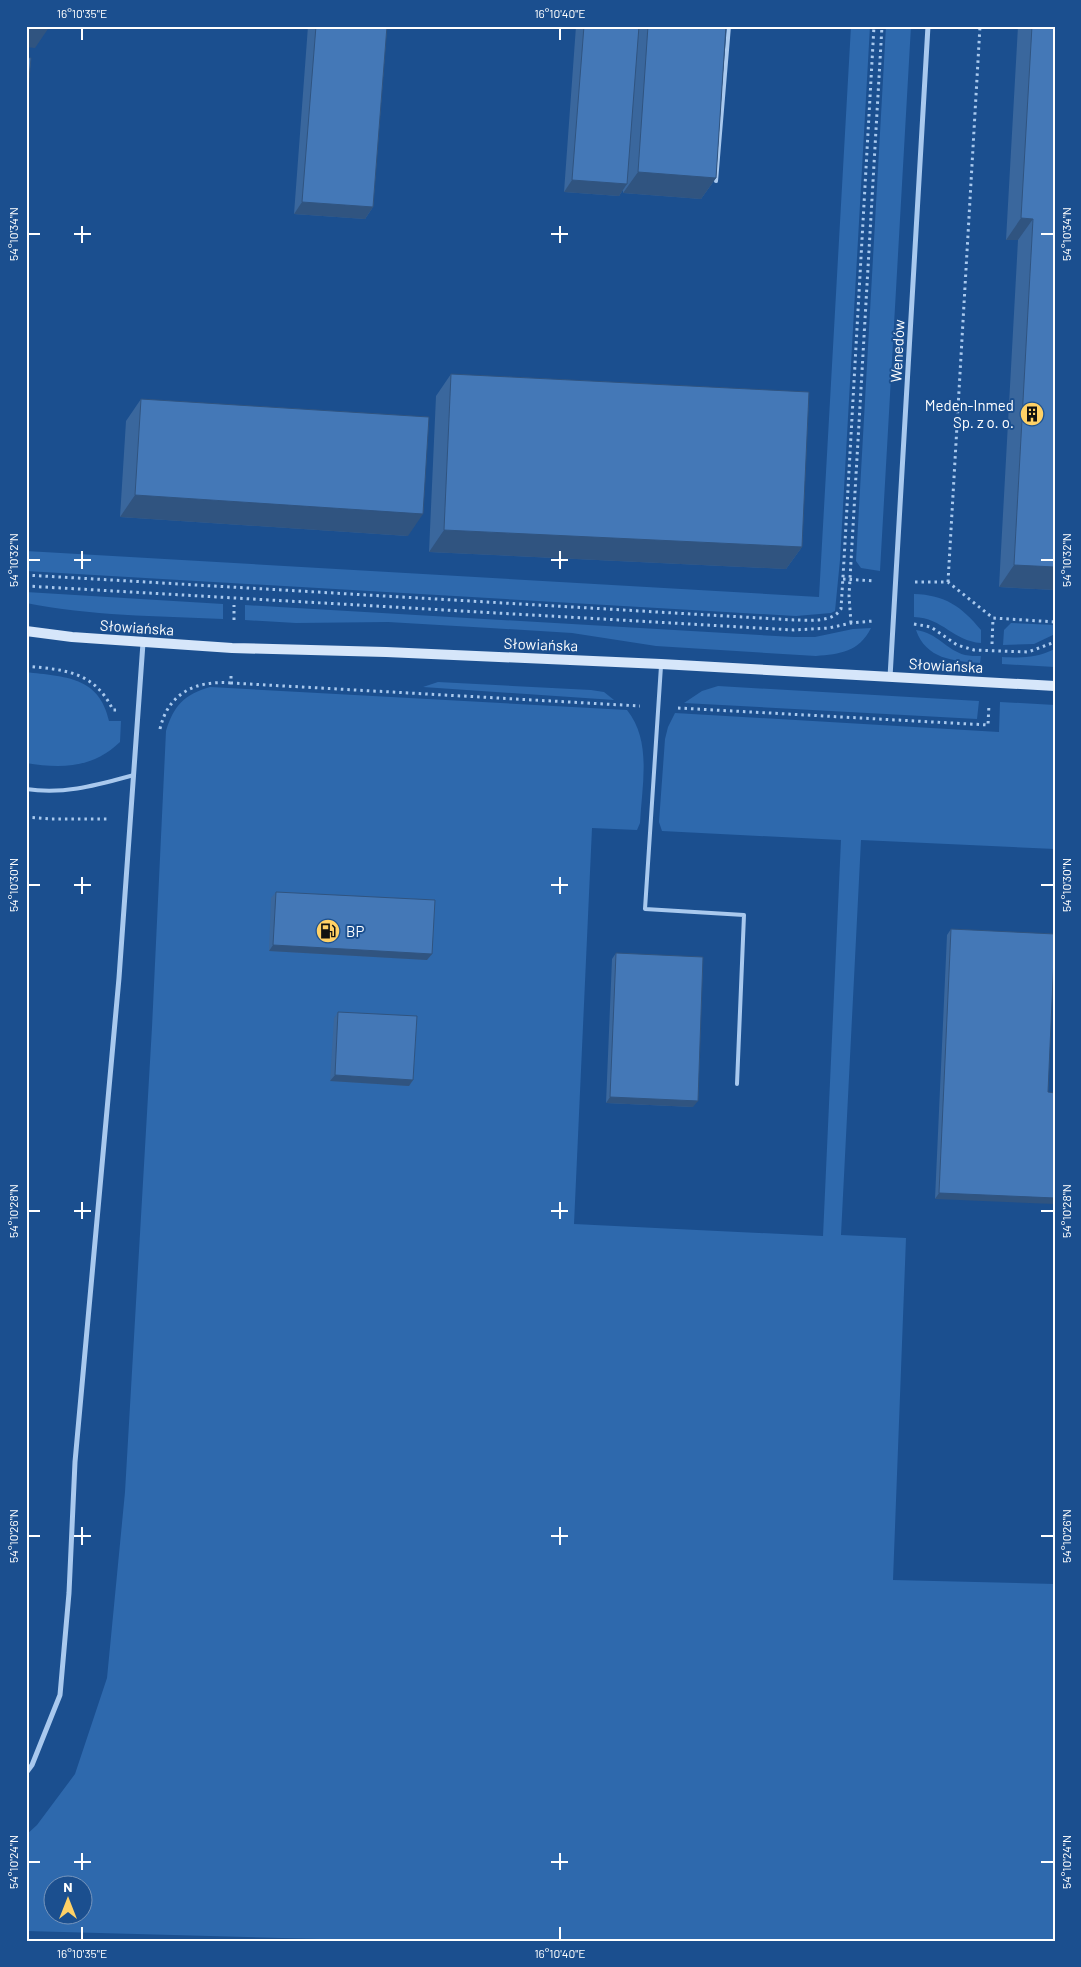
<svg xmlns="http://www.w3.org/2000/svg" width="1081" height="1967" font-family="Barlow,sans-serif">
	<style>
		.grass { fill: #2e69ad; fill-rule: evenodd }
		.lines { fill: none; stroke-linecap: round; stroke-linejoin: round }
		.path { stroke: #a9c9ee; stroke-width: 3; stroke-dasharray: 2.5 4; stroke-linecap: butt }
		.lane { stroke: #a9c9ee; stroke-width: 4 }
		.street { stroke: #a9c9ee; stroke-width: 5 }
		.secondary { stroke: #d6e6fa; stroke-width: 10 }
		.wall { fill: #3a679d }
		.shaded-wall { fill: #305480 }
		.building { fill: #4478b7; stroke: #305480 }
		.ticks { fill: none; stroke: #fff; stroke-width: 2 }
		.labels { text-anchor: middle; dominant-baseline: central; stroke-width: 4; stroke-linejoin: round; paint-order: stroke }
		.street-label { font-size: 15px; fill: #fff; stroke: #1b4f8f }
		.poi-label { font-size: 15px; fill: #fff; stroke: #1b4f8f; text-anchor: end }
		.neatline { fill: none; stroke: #fff; stroke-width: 2 }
		.ticks-label { font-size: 12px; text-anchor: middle; fill: #fff }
	</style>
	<rect width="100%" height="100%" fill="#1b4f8f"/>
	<path class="grass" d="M851,26H870L840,560L835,611L831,613L796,616L26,571V551L819,597Z
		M886,26H911L880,571L861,568L856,561Z
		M26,592L223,604V619C157,616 90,616 26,603Z
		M914,594C945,595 961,606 981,630V643C953,641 943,618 914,617Z
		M245,605L794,637H815L853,629L871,628C859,652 840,654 816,656L656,646L572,633L490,628L388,622L296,623L245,620Z
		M1011,623L1055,625V634L1034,644L1003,645L1004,630Z
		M916,630C938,633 946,650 965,655C970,656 975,656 981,656L980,663C953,661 926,659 916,630Z
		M1055,649V667L1002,664V657C1024,658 1035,658 1055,649Z
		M26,672C65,677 99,676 109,721H121L120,742C93,768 62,769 26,763Z
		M438,682L591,690L604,692L614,700L423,687Z
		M718,686L979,701L977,719L684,703L702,691Z
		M210,687L627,710C652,741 642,785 640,823L637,830L592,828L574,1224L823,1236L841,840L662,831L659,822L665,739L668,727L675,713L999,732L1000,702L1055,705V849L861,840L841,1235L906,1238L893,1580L1055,1584V1941H394L26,1931V1835L37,1825L75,1774L107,1678L125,1492L152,1027L166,731C174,705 184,695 210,687ZM52,1884H82V1914H52Z"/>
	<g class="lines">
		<path class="path" d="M26,575L794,620C809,620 832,623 841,609L844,560L874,26
			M843,579L875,581
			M915,582H948L993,618L1055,622
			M948,582L980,26
			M26,586L794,630L829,628L851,623L873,621
			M234,620V605
			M851,623L849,596L882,26
			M914,624L931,627L957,645L974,650L1028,652L1055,642
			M992,644L993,618
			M26,666C65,670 94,671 113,710H118
			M231,676V683L640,706
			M678,708L988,725L989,704
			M160,729C168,693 196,680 231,683
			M26,817L50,819H110"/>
		<path class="lane" d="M716,181L729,26
			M661,666L645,909L744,915L737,1084
			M26,789C64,795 97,785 134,775"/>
		<path class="street" d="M890,677L928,26
			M26,1773L32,1765L60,1695L69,1593L75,1462L119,978L143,643"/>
		<path class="secondary" d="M26,631L72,637L232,648L386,652L661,664L1055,686"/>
	</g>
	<path class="wall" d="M308,26H387L373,207L365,219L294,214Z
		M576,26H726L716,178L701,199L623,193V190L619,196L564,192Z
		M1018,26H1055V590L999,587L1018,240H1006Z
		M451,374L802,547L786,569L429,552L436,396Z
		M141,399L408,536L120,517L126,421Z
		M276,892L432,954L427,960L269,951L271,898Z
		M951,929L1048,1092L935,1199L947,935Z
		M616,953L693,1107L606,1103L612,959Z
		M338,1012L413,1080L409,1086L330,1081L334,1018Z"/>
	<path class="shaded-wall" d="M26,26H50L35,48L26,47Z
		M638,172L716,178L701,199L623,193Z
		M572,180L627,184L619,196L564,192Z
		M302,202L373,207L365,219L294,214Z
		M1021,218L1033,219L1018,240H1006Z
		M135,495L423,514L408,536L120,517Z
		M444,530L802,547L786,569L429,552Z
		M1014,565L1055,567V590L999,587Z
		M273,945L432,954L427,960L269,951Z
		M335,1075L413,1080L409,1086L330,1081Z
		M610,1097L698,1101L693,1107L606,1103Z
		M939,1193L1055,1198V1204L935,1199Z"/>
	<path class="building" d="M316,26H387L373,207L302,202Z
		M584,26H639L627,184L572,180Z
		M648,26H726L716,178L638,172Z
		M1032,26H1055V567L1014,565L1033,219L1021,218Z
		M26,57L31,58L26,110Z
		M451,374L809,392L802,547L444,530Z
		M141,399L429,417L423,514L135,495Z
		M276,892L435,900L432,954L273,945Z
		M951,929L1055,934L1048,1092L1055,1093V1198L939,1193Z
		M616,953L703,957L698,1101L610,1097Z
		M338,1012L417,1016L413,1080L335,1075Z"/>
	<path class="ticks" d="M82,28V40M560,28V40M82,226V243M560,226V243M28,234H40M74,234H91M551,234H568M1041,234H1054M82,551V569M560,551V569M28,560H40M74,560H91M551,560H568M1041,560H1054M82,877V894M560,877V894M28,885H40M74,885H91M551,885H568M1041,885H1054M82,1202V1219M560,1202V1219M28,1211H40M74,1211H91M551,1211H568M1041,1211H1054M82,1527V1545M560,1527V1545M28,1536H40M74,1536H91M551,1536H568M1041,1536H1054M82,1853V1870M560,1853V1870M28,1862H40M74,1862H91M551,1862H568M1041,1862H1054M82,1927V1940M560,1927V1940"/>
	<defs>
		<g id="building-disc" transform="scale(1.25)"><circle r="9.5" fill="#ffd166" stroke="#1b4f8f"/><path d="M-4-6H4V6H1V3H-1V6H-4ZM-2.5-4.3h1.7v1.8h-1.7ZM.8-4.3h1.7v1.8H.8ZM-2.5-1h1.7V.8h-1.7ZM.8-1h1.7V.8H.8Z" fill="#111"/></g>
		<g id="fuel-disc" transform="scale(1.25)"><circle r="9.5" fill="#ffd166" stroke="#1b4f8f"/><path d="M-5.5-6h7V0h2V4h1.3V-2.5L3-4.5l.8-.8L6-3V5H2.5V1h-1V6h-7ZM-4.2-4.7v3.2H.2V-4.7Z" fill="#111"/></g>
	</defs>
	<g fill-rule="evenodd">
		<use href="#building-disc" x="1032" y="414"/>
		<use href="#fuel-disc" x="328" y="931"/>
	</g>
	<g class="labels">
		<g class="street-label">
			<text transform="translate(897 351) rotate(-87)">Wenedów</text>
			<text transform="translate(137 627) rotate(4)">Słowiańska</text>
			<text transform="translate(541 644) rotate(2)">Słowiańska</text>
			<text transform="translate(946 665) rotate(3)">Słowiańska</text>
		</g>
		<g class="poi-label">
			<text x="1014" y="405">Meden-Inmed<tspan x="1014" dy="17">Sp. z o. o.</tspan></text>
			<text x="346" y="931" text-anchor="start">BP</text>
		</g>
	</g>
	<rect width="1081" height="1967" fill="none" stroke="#1b4f8f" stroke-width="55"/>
	<g transform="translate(68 1900)"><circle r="24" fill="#1b4f8f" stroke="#7695bc"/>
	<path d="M0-4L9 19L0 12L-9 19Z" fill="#ffd166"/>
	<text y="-8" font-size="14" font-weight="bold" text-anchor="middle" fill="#ffffff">N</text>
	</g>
	<rect x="28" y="28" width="1026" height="1912" class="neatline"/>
	<g class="ticks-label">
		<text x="82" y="18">16°10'35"E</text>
		<text x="560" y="18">16°10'40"E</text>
		<text transform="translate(14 234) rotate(-90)" y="4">54°10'34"N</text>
		<text transform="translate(1067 234) rotate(-90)" y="4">54°10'34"N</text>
		<text transform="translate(14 560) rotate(-90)" y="4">54°10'32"N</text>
		<text transform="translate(1067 560) rotate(-90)" y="4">54°10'32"N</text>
		<text transform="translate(14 885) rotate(-90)" y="4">54°10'30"N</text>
		<text transform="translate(1067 885) rotate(-90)" y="4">54°10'30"N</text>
		<text transform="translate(14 1211) rotate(-90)" y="4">54°10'28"N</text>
		<text transform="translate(1067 1211) rotate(-90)" y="4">54°10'28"N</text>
		<text transform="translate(14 1536) rotate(-90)" y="4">54°10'26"N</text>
		<text transform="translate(1067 1536) rotate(-90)" y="4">54°10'26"N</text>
		<text transform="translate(14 1862) rotate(-90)" y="4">54°10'24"N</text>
		<text transform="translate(1067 1862) rotate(-90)" y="4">54°10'24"N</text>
		<text x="82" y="1958">16°10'35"E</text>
		<text x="560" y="1958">16°10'40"E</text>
	</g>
</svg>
